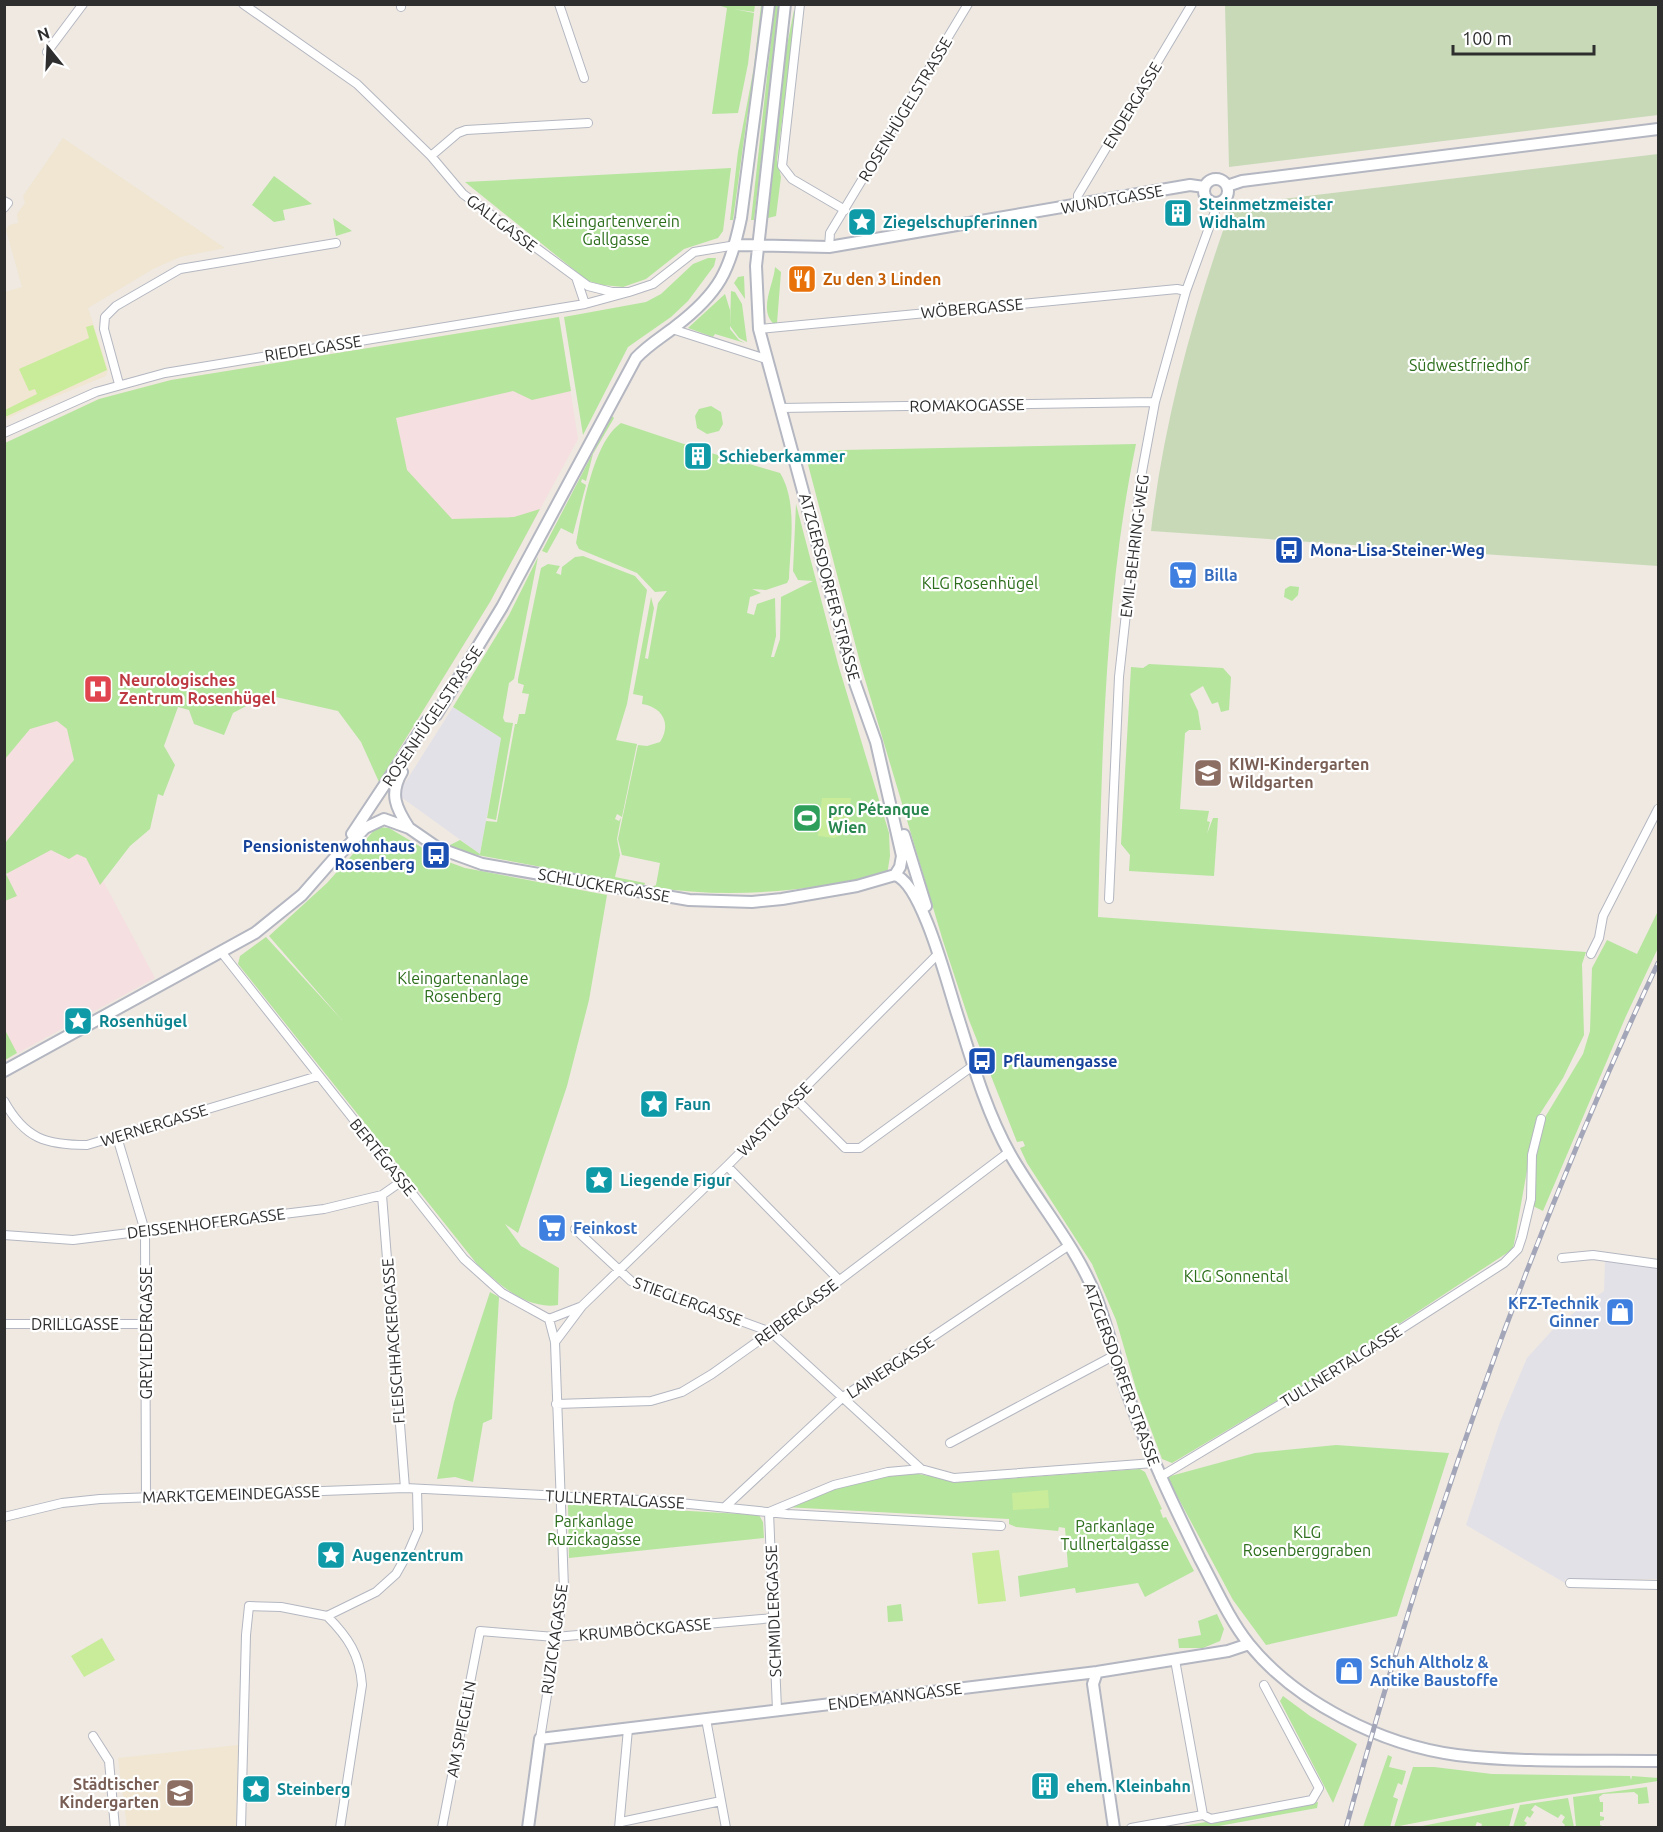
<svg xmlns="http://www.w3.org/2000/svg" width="1663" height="1832" font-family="Ubuntu,sans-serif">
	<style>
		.industrial { fill: #e3e1e8 }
		.education { fill: #f0e6d1 }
		.medical { fill: #f5dfe0 }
		.green { fill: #b6e59e }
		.cemetery { fill: #c8d9b8 }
		.pitch { fill: #c9ec9a }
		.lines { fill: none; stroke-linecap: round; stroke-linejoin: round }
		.street-casing { stroke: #b4b7c1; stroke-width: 10 }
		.secondary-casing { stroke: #b4b7c1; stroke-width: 14 }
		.street { stroke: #fff; stroke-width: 8 }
		.secondary { stroke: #fff; stroke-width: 10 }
		.rail-casing { stroke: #a3a6b8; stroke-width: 5 }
		.rail { stroke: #fff; stroke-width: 3; stroke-dasharray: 9; stroke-linecap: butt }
		.labels { text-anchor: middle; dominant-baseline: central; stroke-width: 4.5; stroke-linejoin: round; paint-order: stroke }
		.street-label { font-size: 16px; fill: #2e2e2e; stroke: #fff }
		.culture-label { font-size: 16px; font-weight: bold; fill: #0d838f; stroke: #fff; text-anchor: start }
		.park-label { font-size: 16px; fill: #2c6e1b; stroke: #fff }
		.food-label { font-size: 16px; font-weight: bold; fill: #c56008; stroke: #fff; text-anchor: start }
		.transit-label { font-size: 16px; font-weight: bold; fill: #164399; stroke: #fff; text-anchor: start }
		.shop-label { font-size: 16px; font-weight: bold; fill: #366cbe; stroke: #fff; text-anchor: start }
		.health-label { font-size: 16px; font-weight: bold; fill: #be3a42; stroke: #fff; text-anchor: start }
		.education-label { font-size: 16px; font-weight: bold; fill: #785e54; stroke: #fff; text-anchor: start }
		.leisure-label { font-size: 16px; font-weight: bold; fill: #27864d; stroke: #fff; text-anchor: start }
	</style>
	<rect width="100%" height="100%" fill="#efe9e1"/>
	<path class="industrial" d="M453,707L501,738L480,854L401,797L403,786Z
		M1605,1260L1658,1263V1579H1565V1583L1466,1525L1500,1422L1527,1358L1557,1325L1604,1291Z"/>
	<path class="education" d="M63,138L225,248L180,257L153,269L88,308L108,370L106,376L30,407L5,420V292L22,287L6,230L9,225L18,223L17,214L25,203L23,196Z
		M238,1745L236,1827H127L118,1758Z"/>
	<path class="medical" d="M559,317L578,439L490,602L386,772L326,607L180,696L76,830L155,978L5,1060V443L99,399L171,380Z"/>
	<path class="green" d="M718,5H755L754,12L734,9L754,13L748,64L738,113L712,114L727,8Z
		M761,5H765L758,68L747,117L733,220H730L738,152L754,67Z
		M775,5H780L754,220H751Z
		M794,10L796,14L777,160L781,177L776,216L764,219L784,61Z
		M731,168L723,231L718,238L684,249L646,279L623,287L603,285L588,281L465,182Z
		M274,176L312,204L283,210L285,220L274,222L252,205Z
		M333,218L352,231L336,236Z
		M708,258H716L714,266L688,301L671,317L628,347L583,435L564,317L646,302L661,294L693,264Z
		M775,267L781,272L777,323L774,324C758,310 774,284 775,267Z
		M744,276V277L745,299L734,283L738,277Z
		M731,291L735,292L742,304L747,342L739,338L730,326Z
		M725,294L730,310V329L739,340L745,343L715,334L713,337L688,328Z
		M559,317L571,391L532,400L513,391L396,418L407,470L452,519L514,517L540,509L490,602L379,782L361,742L338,711L267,695L233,713L224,735L194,724L189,710L178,707L164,746L175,765L163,796L158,794L150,829L130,846L100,885L86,858L77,854L69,859L51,850L6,874L17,896L5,901V843L74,760L67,729L57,721L30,729L5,759V443L99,399L171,380Z
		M711,406L721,412L723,424L719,431L707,434L697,428L695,416L699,409Z
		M612,416L614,418L593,454L586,481L582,479L581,482L586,485L573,534L561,528L547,553L542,551Z
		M621,423L690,446L686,458L707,465L711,453L780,473C798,502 790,546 789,579L787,583L766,590L752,589L761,593L750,597L747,613L754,615L757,604L775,598L776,636L771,657H774L780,639L781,597L813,581L798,580L793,571L796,504L838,664L889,833L890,856L887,875C809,890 733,900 652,887L656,885L660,863L622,855L618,839L638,745L647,746L660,742C672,723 662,707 642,704L643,696L633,694L651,597L654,608L645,658L648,659L658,603L667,591L655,592L637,573L579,549L576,543C582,511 593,442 621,423Z
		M1136,444C1104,598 1102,760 1098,917L1586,952L1582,964L1584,1035L1563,1078L1536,1120L1513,1249L1335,1366L1172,1463L1162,1459L1137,1392L1116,1320L1092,1264L1027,1163L1020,1148L1025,1146L1023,1141L1017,1142L969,1020L943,941L861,666L805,453L842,450Z
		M583,556L635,576L647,590L627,704L616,740L637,744L622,817L617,814L615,819L619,821L621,818L617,839L620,855L615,877L645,883L644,886L461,852L452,849L450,845L460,840L480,854L486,821L497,822L515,724H517L519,714H525L529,694L522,693L524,685L518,683V679L541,568L548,564L560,566L556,573L561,575L562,567L575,557Z
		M538,557L514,679L509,683L503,718L505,722L513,723L496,820L487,818L501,738L453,707L509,615Z
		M1290,586L1299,587L1298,595L1292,601L1284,597L1285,589Z
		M1149,664L1223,668L1231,677L1229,710L1221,712L1218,702L1212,704L1203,686L1190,694L1198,711L1201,730H1189L1185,733L1180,809L1209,811L1207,821L1210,822L1207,834L1213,818H1218L1214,876L1129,871L1130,855L1121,844L1131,667L1143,668Z
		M377,827L389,828L443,860L465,868L607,895L589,1000L567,1086L518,1233L505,1224L521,1246L559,1268L558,1305C526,1310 499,1284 477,1264L238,964L240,956L266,937L342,1020L269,936L327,883Z
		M1658,911V948L1626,1016L1543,1211L1533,1206L1535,1153L1541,1124L1583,1054L1590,1031L1592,968L1607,940L1637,954Z
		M4,1028L17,1053L5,1060H4Z
		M490,1292L499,1297L492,1419L483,1423L473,1482L455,1477L437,1479L454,1402Z
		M1336,1445L1449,1453L1397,1616L1266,1645L1233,1600L1167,1477L1255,1453Z
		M1140,1469L1145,1472L1162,1509L1160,1510L1163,1518L1166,1517L1194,1571L1145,1597L1138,1583L1076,1593L1075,1588L1020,1597L1018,1576L1068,1567L1065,1528L1059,1527L1058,1531L1016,1527L1009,1524V1519L784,1507L835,1488L886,1475L913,1473L963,1482Z
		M568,1504L759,1515L763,1522L764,1538L569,1558Z
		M901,1604L903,1621L888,1622L887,1606Z
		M1217,1614L1224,1629L1220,1641L1203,1648H1179L1178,1639L1201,1635L1198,1621Z
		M1283,1696L1310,1716L1357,1744L1333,1803L1280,1701Z
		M1388,1755L1392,1757L1389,1767L1406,1771L1402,1785L1398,1783L1393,1797L1398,1799L1390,1827H1363Z
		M1413,1767H1434L1492,1774L1630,1776L1631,1780L1632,1776L1658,1778V1781L1523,1802L1394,1827Z
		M1647,1787L1649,1803L1638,1804V1795L1634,1792L1603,1794L1599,1797L1600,1802H1603V1812H1600V1816L1604,1817V1820L1600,1821V1825L1604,1827H1576L1573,1797Z
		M1568,1798L1574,1827H1564L1565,1825L1562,1822L1565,1817L1561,1814L1558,1818L1535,1805L1531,1810L1534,1812L1530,1818L1527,1816L1524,1821L1527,1823L1524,1827H1513L1520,1805Z
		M1318,1802L1317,1808L1208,1828H1172Z
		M1514,1808L1509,1827H1481L1482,1824L1477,1822L1475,1827H1417Z"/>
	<path class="cemetery" d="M1225,5H1658V115L1229,167Z
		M1658,154V566L1151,531C1164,419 1194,311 1232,205Z"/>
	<path class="pitch" d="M93,325L107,370L5,417V410L37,394L35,389L29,391L19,369L89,338L86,327Z
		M822,798H851L849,819L855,823L854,830L834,838L818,836Z
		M799,807L818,810L815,829L796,826Z
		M1048,1490L1049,1508L1013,1510L1012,1493Z
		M999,1550L1006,1601L978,1604L972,1553Z
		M102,1638L115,1660L84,1677L71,1656Z"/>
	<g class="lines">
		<g class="street-casing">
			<path id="street" d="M243,4L357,84L431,156L463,194L588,286L612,292H629L653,284L694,252L736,245
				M401,4V7
				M559,4L584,78
				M800,4L782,166L792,179L845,210
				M47,52L83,4
				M431,156L458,133L466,130L588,123
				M4,201L8,203L4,208
				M1078,206V195L1192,4
				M829,247L830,233L968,4
				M577,280L585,304
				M672,329L766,359
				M759,329L1177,289L1186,291
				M119,384L104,329L105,317L116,306L180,269L336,243
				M780,408L1155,402
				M4,433L96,392L165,373L585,304L629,292
				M1109,899L1119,677L1141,477L1155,402L1186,291L1218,203
				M222,953L464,1259L502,1293L549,1319L555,1342L564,1588L540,1739
				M1591,954L1599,938L1603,916L1658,809
				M795,1098L845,1148H860L974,1065
				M4,1101C25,1139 46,1145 87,1145L318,1076
				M117,1137L145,1231L146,1497
				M727,1166L839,1280
				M382,1195L405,1488
				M575,1229L631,1281L771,1332L921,1469
				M4,1235L73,1240L324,1209L382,1195L402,1181
				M1562,1258L1593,1255L1658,1264
				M549,1319L580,1307
				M4,1324H146
				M555,1342L582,1306L727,1166L938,954
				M556,1404L651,1401L682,1392L712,1374L771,1332L1009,1152
				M950,1443L1115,1355
				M1160,1477L1334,1372L1504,1263L1518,1249L1522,1237L1531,1199L1532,1155L1541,1119
				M726,1506L843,1397L1068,1246
				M4,1517L62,1503L100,1499L405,1488L660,1501L787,1514L1001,1526
				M1570,1583L1658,1585
				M327,1616C348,1637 360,1655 362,1685L340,1828
				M1175,1660L1203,1815
				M777,1710L769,1512L834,1485L888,1472L921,1469L954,1478L1154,1463
				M706,1719L726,1828
				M93,1736L109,1761L115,1828
				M621,1822L721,1801
				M241,1828L246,1635L249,1606L281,1607L327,1616L376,1592L396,1574L409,1551L418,1530L417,1489
				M442,1828L480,1631L555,1637L774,1618
				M619,1828L628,1729
				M1131,1828L1203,1815L1211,1819L1312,1800L1319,1788L1264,1685"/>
		</g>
		<g class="secondary-casing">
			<path id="secondary" d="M785,4L756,266L759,329L855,683L876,742L902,856L900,867L895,875
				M1204 191a12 12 0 1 1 24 0a12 12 0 1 1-24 0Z
				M1227,186L1242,181L1658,129
				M736,245L829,247L1190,185L1204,187
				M402,772C389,794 396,808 409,828
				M352,834L427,721L436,715L502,607L636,358C648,345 662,337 676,326C719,293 730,271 741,218L769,4
				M904,835L926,906
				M336,858L365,828L384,819L409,828L438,848L482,864L689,900L752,902L782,899L857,886L895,875C923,884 949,991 959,1020C973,1065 987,1113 1010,1154C1038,1203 1077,1247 1097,1299C1109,1332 1117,1366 1129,1398C1149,1454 1174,1506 1200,1559C1215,1587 1229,1619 1249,1644C1297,1703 1382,1745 1457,1755C1523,1763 1592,1760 1658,1761
				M4,1071L255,933L302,895L338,854
				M1097,1672L1093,1684L1114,1828
				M528,1828L540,1739L1097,1672L1228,1651L1249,1644"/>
		</g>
		<use href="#street" class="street"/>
		<use href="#secondary" class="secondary"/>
		<g class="rail-casing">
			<path id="rail" d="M1346,1828C1426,1532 1528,1240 1658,963"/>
		</g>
		<use href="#rail" class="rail"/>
	</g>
	<defs>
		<g id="building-square" transform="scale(1.5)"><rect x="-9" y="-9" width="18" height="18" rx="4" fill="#0f9aa8" stroke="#fff"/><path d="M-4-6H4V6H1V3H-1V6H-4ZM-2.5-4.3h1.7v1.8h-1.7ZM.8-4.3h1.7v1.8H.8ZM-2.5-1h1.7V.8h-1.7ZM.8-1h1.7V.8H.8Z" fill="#fff"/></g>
		<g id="sight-square" transform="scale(1.5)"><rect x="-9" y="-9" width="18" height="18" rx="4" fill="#0f9aa8" stroke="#fff"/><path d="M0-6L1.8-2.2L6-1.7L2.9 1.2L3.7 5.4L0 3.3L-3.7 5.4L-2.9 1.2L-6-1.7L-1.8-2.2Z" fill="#fff"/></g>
		<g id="restaurant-square" transform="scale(1.5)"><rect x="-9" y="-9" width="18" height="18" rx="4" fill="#e8710a" stroke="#fff"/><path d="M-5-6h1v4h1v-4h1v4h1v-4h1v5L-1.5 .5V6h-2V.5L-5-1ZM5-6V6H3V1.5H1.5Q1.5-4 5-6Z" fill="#fff"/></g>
		<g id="bus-square" transform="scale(1.5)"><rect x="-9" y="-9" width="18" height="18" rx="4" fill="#1a4fb4" stroke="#fff"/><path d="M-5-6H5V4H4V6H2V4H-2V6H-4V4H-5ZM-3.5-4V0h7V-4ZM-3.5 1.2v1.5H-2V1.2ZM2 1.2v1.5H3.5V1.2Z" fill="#fff"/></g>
		<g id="supermarket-square" transform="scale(1.5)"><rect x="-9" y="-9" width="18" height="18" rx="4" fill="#3f7fe0" stroke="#fff"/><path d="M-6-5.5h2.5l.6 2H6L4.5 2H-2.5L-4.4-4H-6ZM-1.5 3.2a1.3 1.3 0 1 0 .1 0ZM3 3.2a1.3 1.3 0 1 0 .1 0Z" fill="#fff"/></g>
		<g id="hospital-square" transform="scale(1.5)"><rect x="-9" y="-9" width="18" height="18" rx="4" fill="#e0444e" stroke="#fff"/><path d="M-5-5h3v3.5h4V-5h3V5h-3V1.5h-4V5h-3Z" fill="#fff"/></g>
		<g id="school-square" transform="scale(1.5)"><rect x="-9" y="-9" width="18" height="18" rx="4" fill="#8d6e63" stroke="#fff"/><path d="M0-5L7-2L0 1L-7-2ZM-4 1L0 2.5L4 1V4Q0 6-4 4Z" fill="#fff"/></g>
		<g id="stadium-square" transform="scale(1.5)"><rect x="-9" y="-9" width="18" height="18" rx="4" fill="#2e9e5b" stroke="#fff"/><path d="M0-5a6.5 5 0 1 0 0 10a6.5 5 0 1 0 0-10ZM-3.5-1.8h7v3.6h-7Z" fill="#fff"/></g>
		<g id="shop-square" transform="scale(1.5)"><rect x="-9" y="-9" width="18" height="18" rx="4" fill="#3f7fe0" stroke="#fff"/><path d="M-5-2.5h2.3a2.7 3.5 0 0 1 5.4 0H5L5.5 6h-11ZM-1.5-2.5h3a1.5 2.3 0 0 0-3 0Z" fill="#fff"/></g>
	</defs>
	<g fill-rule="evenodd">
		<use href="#building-square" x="1178" y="213"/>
		<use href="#sight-square" x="862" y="222"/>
		<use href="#restaurant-square" x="802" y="279"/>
		<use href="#building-square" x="698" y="456"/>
		<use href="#bus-square" x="1289" y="550"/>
		<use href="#supermarket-square" x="1183" y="575"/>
		<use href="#hospital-square" x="98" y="689"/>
		<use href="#school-square" x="1208" y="773"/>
		<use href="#stadium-square" x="807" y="818"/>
		<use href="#bus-square" x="436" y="855"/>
		<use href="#sight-square" x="78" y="1021"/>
		<use href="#bus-square" x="982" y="1061"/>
		<use href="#sight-square" x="654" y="1104"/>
		<use href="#sight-square" x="599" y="1180"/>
		<use href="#supermarket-square" x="552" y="1228"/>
		<use href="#shop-square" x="1620" y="1312"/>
		<use href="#sight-square" x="331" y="1555"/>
		<use href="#shop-square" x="1349" y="1671"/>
		<use href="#building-square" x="1045" y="1786"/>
		<use href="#sight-square" x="256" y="1789"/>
		<use href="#school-square" x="180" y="1793"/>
	</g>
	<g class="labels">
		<g class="street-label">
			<text transform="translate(1132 105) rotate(-59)">ENDERGASSE</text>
			<text transform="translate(905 109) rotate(-59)">ROSENHÜGELSTRASSE</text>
			<text transform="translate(1112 199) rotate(-10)">WUNDTGASSE</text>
			<text transform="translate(502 223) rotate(37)">GALLGASSE</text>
			<text transform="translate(972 308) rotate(-5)">WÖBERGASSE</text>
			<text transform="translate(313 348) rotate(-9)">RIEDELGASSE</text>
			<text transform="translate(967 405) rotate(-1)">ROMAKOGASSE</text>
			<text transform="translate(1134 546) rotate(-83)">EMIL-BEHRING-WEG</text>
			<text transform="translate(830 587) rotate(75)">ATZGERSDORFER STRASSE</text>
			<text transform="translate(432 716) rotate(-56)">ROSENHÜGELSTRASSE</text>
			<text transform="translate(604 885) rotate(10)">SCHLUCKERGASSE</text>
			<text transform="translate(774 1119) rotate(-45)">WASTLGASSE</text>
			<text transform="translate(154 1125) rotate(-17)">WERNERGASSE</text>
			<text transform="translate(383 1157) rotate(51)">BERTÉGASSE</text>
			<text transform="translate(206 1223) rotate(-7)">DEISSENHOFERGASSE</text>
			<text transform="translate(688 1301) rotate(20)">STIEGLERGASSE</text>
			<text transform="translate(796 1312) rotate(-37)">REIBERGASSE</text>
			<text x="75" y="1324">DRILLGASSE</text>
			<text transform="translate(146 1333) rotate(-90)">GREYLEDERGASSE</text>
			<text transform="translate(393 1341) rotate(-94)">FLEISCHHACKERGASSE</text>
			<text transform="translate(1341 1366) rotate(-32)">TULLNERTALGASSE</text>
			<text transform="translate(890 1367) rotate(-33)">LAINERGASSE</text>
			<text transform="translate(1122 1374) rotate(70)">ATZGERSDORFER STRASSE</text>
			<text transform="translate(231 1494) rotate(-2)">MARKTGEMEINDEGASSE</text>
			<text transform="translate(615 1499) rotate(3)">TULLNERTALGASSE</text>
			<text transform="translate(773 1611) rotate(-92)">SCHMIDLERGASSE</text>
			<text transform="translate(645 1629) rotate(-5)">KRUMBÖCKGASSE</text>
			<text transform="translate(554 1639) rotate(-82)">RUZICKAGASSE</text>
			<text transform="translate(895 1696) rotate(-7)">ENDEMANNGASSE</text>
			<text transform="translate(461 1729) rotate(-79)">AM SPIEGELN</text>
		</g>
		<g class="culture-label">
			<text x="1199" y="204">Steinmetzmeister<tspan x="1199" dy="18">Widhalm</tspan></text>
			<text x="883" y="222">Ziegelschupferinnen</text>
			<text x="719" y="456">Schieberkammer</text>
			<text x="99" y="1021">Rosenhügel</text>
			<text x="675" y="1104">Faun</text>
			<text x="620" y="1180">Liegende Figur</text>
			<text x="352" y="1555">Augenzentrum</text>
			<text x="1066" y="1786">ehem. Kleinbahn</text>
			<text x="277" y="1789">Steinberg</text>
		</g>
		<g class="park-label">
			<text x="616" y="221">Kleingartenverein<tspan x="616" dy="18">Gallgasse</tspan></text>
			<text x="1469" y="365">Südwestfriedhof</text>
			<text x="980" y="583">KLG Rosenhügel</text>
			<text x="463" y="978">Kleingartenanlage<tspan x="463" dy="18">Rosenberg</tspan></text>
			<text x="1236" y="1276">KLG Sonnental</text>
			<text x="594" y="1521">Parkanlage<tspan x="594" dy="18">Ruzickagasse</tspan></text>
			<text x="1115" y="1526">Parkanlage<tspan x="1115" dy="18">Tullnertalgasse</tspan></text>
			<text x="1307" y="1532">KLG<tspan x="1307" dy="18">Rosenberggraben</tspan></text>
		</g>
		<g class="food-label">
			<text x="823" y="279">Zu den 3 Linden</text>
		</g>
		<g class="transit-label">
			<text x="1310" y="550">Mona-Lisa-Steiner-Weg</text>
			<text x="415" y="846" text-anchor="end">Pensionistenwohnhaus<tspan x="415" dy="18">Rosenberg</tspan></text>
			<text x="1003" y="1061">Pflaumengasse</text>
		</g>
		<g class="shop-label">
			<text x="1204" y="575">Billa</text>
			<text x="573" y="1228">Feinkost</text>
			<text x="1599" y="1303" text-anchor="end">KFZ-Technik<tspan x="1599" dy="18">Ginner</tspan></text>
			<text x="1370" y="1662">Schuh Altholz &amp;<tspan x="1370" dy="18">Antike Baustoffe</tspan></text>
		</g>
		<g class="health-label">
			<text x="119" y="680">Neurologisches<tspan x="119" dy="18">Zentrum Rosenhügel</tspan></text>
		</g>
		<g class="education-label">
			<text x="1229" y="764">KIWI-Kindergarten<tspan x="1229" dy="18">Wildgarten</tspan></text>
			<text x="159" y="1784" text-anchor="end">Städtischer<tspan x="159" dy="18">Kindergarten</tspan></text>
		</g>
		<g class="leisure-label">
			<text x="828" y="809">pro Pétanque<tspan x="828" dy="18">Wien</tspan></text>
		</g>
	</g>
	<rect width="1663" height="1832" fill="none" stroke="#2e2e2e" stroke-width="12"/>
	<g transform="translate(48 48) rotate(342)" stroke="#ffffff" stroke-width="4.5" paint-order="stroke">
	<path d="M0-4.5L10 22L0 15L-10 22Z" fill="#2e2e2e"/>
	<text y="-9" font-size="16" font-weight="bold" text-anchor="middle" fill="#2e2e2e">N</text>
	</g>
	<path d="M1453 45v9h141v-9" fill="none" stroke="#2e2e2e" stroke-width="3"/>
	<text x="1462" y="45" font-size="18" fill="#2e2e2e" stroke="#ffffff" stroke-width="4.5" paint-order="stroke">100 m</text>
</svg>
